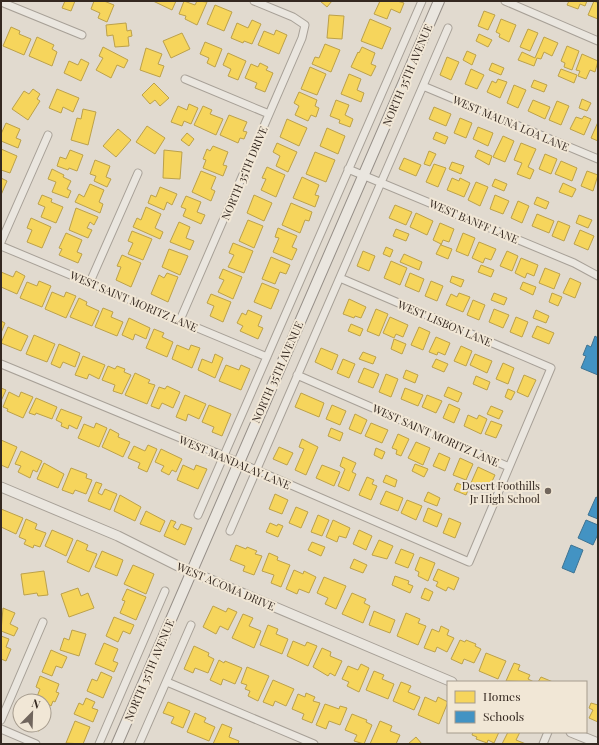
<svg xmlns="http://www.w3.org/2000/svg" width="599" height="745" font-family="'Playfair Display',serif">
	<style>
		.homes { fill: #f6d55c; stroke: #bca14a }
		.schools { fill: #4393c3; stroke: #3e7392 }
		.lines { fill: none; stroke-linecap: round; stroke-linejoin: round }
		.minor-casing { stroke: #a7a097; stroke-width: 9 }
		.tertiary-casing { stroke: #a7a097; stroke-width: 11 }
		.secondary-casing { stroke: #968f88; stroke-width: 12 }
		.minor { stroke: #eae6df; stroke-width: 7 }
		.tertiary { stroke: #eae6df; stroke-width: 9 }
		.secondary { stroke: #eae6df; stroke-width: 10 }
		.poi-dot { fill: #71665d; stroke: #f1e7d6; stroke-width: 1.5 }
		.labels { text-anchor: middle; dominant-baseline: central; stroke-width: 4; stroke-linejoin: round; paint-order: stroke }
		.street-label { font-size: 11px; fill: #342820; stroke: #f1e7d6 }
		.poi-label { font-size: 11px; fill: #342820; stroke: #f1e7d6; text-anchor: end }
	</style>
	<rect width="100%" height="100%" fill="#e1dacf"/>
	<path class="homes" d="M65,1H75L71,11L62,8Z
		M94,1H104L114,5L107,22L98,18L100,13L91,9Z
		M153,1H176L172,10Z
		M184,1L195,5L197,1L207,2L197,25L185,19L186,16L179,14Z
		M320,1H332L327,7Z
		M380,1H397L404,3L400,13L391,9L387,19L374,14Z
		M569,1H587L585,6L580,4L578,9L567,5Z
		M594,1L598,3V19L588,15Z
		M215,5L232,12L224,31L207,24Z
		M484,11L495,15L488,30L478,26Z
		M329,15L344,16L342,39L327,38Z
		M370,19L391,28L382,49L361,41Z
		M501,19L516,25L509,42L499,37L500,34L496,32Z
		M252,20L261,24L252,44L244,41L243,43L231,38L237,23L248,28Z
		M126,23L127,31L131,30L132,36L128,37L129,46L115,47L113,35L107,36L106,25Z
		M11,27L20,31L19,34L31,39L24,55L3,46Z
		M528,29L538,33L530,51L520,47Z
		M276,30L287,35L279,54L258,45L264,31L274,35Z
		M182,33L190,49L171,58L163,41Z
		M479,34L492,40L488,47L476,41Z
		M37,37L54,45L52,49L57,52L52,66L29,56Z
		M544,37L558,43L552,56L544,52L541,59L537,58L534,66L518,60L522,52L535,58Z
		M205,42L222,49L215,67L207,63L209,58L200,54Z
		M325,44L340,50L331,72L312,64L315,57L319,58Z
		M567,46L579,51L572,70L564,67L565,63L561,61Z
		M103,47L128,60L124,68L117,65L111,78L96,70L103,58L99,56Z
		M362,47L375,53L371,64L376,66L371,76L351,67L358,52L359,53Z
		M146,48L162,54L158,64L164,66L160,77L140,70Z
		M467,51L476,55L472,65L463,60Z
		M228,53L246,61L238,80L228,76L231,69L223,65Z
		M582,54L598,61L595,72L590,70L586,79L578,76L580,71L576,70Z
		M447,57L459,62L451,80L440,75Z
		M81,59L89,63L81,81L64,73L69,61L78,65Z
		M260,63L268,67L266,70L273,73L265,92L255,88L257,83L245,78L251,64L258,67Z
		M492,63L504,68L501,75L489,70Z
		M310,67L326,74L317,95L301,89Z
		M471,69L484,75L477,89L465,84Z
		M561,69L577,75L574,83L558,76Z
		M349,74L361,79L357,90L364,93L361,102L341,94Z
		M498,79L507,82L500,98L487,92L492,81L496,83Z
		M534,80L547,85L544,92L531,87Z
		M154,83L169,98L160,106L155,100L150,104L142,95Z
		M514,85L526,90L518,108L507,103Z
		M33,89L40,94L37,99L40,101L28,120L12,109L24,91L29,94Z
		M57,89L79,98L73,112L63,107L61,113L49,108Z
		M299,92L317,100L315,106L319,108L316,117L311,115L308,121L295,115L299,106L294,103Z
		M582,99L591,103L587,111L579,108Z
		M336,100L349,105L345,115L353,119L350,127L339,123L340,120L330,116Z
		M533,100L550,107L545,119L528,111Z
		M557,101L569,106L561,125L549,120Z
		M189,104L198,108L191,124L184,121L182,126L171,122L178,106L187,110Z
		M203,106L212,110L210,114L223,119L216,135L194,125Z
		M434,107L451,114L446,126L429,119Z
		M83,109L96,112L88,145L71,140L77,118L81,119Z
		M229,115L247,122L243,131L247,132L244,139L240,138L238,143L220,135Z
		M584,116L591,119L584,135L570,129L576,117L582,119Z
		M460,118L472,123L466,138L454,133Z
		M287,119L307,128L299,146L280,137Z
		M598,122V141L591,138Z
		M6,123L20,129L16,138L21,140L18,148L1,141V134Z
		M147,126L165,138L155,154L136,142Z
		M478,127L493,133L488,146L473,139Z
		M327,128L345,136L338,154L320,146Z
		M118,129L131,140L116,157L103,146Z
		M436,132L448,137L445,144L433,139Z
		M187,133L194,139L189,146L181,140Z
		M503,136L514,141L505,162L493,157Z
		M277,143L297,152L288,172L276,166L280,156L273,152Z
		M521,143L536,149L528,167L534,170L530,179L517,174L522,163L514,160Z
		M213,146L228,152L223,165L227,166L223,176L203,168L206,160L203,159L207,149L210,151Z
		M1,149L17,156L10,173L1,170Z
		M70,150L83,155L77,171L69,168L68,170L57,166L60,157L66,159Z
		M164,150L182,152L180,179L163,178Z
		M478,150L492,156L489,165L475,157Z
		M429,151L436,154L430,166L424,164Z
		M315,152L335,160L326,182L306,174Z
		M545,154L557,159L551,174L539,169Z
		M404,158L421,165L416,176L399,169Z
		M95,160L110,166L106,177L111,179L107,187L94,181L96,176L90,174Z
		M561,161L577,168L572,181L555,174Z
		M452,162L464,166L461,174L449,169Z
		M434,164L446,168L438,187L426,182Z
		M267,167L285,175L276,197L261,190L266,179L262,178Z
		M52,169L64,175L63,177L71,181L67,189L71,191L68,198L52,192L56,182L48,179Z
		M201,171L216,177L211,189L215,191L211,201L192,192Z
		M587,171L598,175L593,191L581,186Z
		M302,177L319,185L315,195L319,196L315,207L293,198Z
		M1,178L7,181L1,195Z
		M452,178L459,181L460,178L470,183L464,197L447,190Z
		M495,179L507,184L504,191L492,186Z
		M476,182L488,187L480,206L468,200Z
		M563,183L576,189L572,197L559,192Z
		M90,184L104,190L99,202L103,204L100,213L75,202L79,194L84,197Z
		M160,187L177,194L172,205L167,202L164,210L148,203L151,195L156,197Z
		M42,195L52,199L51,202L63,207L56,223L41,217L45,207L38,204Z
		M254,195L272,203L264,221L247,213Z
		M495,195L509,201L503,214L490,209Z
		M186,196L201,202L197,212L205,215L201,224L183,216L186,209L181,207Z
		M537,197L549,202L546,209L534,204Z
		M518,201L529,206L522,223L511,218Z
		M291,203L312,212L309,221L305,220L300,233L282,225Z
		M395,205L412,212L406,225L389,218Z
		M146,207L161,214L155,228L163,232L160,239L133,227L137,218L141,220Z
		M76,208L98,217L94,225L90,222L87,228L92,230L88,238L69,230Z
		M416,213L433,221L427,235L410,227Z
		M537,214L554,221L549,233L532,226Z
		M579,215L592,220L588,228L576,223Z
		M31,218L51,227L42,248L27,242L32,230L27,228Z
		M248,220L263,226L254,248L239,241Z
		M558,221L570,226L564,241L552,236Z
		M179,222L190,227L186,238L194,241L190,250L170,242Z
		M440,223L454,229L449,242L443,240L441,245L452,249L448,259L436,254L441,244L433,240Z
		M278,228L297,236L292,247L297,249L292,260L273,252L279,238L275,237Z
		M396,229L409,234L406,241L393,236Z
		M580,230L594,236L588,250L574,244Z
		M132,231L152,239L143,260L128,254L133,243L128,241Z
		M66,233L82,240L77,252L82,254L78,263L59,255L62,249L59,248Z
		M463,233L475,238L468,256L456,251Z
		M479,242L496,249L491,260L485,258L483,263L472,258Z
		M233,243L253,251L244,273L228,267L234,255L229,253Z
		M386,247L393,250L390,257L383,254Z
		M169,249L188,256L180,275L162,267Z
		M363,251L375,256L369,271L357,266Z
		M507,251L518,256L512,271L500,266Z
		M404,254L422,262L419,270L400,262Z
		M122,255L141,263L131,287L116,280L121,267L117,266Z
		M271,257L290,265L286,274L280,272L275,284L262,279Z
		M521,258L538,265L534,276L527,273L525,278L515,273Z
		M391,261L407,268L400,285L384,278Z
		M481,265L494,270L491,277L478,272Z
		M545,268L560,274L554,289L539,283Z
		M223,269L242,277L233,299L218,292L224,280L219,278Z
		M16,271L25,276L17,294L1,287V272L13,277Z
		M167,273L178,277L168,302L151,294L159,275L164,278Z
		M410,273L424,279L419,292L405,286Z
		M452,276L464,280L461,287L450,282Z
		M570,278L581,283L575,298L563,293Z
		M39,281L51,286L42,307L20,298L27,282L37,286Z
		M431,281L443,286L437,301L425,296Z
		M523,282L536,287L533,295L520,289Z
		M262,283L279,290L271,309L254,302Z
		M52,292L64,297L66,292L76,296L66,318L45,309Z
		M459,293L470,297L463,312L446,305L451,294L457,297Z
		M494,293L507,298L504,305L491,300Z
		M552,293L562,297L558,306L549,302Z
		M211,294L231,302L223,322L210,316L214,306L207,303Z
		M79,298L87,302L86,305L99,311L92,326L70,317Z
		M349,299L366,307L361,318L355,316L354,318L343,314Z
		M473,300L485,305L479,320L467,315Z
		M103,308L113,312L111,317L123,322L117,336L95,327Z
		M376,309L388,314L379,336L367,331Z
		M494,309L509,315L503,328L489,322Z
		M248,310L262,316L258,326L263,328L258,339L240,331L243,326L237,323L242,313L246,315Z
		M536,310L549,316L546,323L533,318Z
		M390,317L408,325L403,337L396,334L394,338L383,333Z
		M516,317L528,322L522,337L510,332Z
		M129,318L150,328L146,339L135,334L133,340L122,335Z
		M1,321L5,323L1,333Z
		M351,324L363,329L360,336L348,331Z
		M537,326L554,333L549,344L532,337Z
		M8,327L28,336L21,351L1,343Z
		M419,327L430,332L423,350L411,345Z
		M154,329L164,333L162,337L173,342L167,357L146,348Z
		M34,335L55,344L47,362L26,354Z
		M436,337L450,343L445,355L438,352L437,355L429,352Z
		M394,339L406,344L402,354L391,349Z
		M59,344L80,353L75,367L63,362L60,368L51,364Z
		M177,345L189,350L191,345L200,348L192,368L172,359Z
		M461,346L472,351L466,366L454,361Z
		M321,348L338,355L332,370L315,362Z
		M363,352L376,357L373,364L359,359Z
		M215,354L223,358L215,378L198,370L202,359L212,363Z
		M475,354L492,361L487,373L470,365Z
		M83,356L105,365L99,379L89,374L87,379L75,375Z
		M343,359L355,364L349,378L337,373Z
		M436,359L448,364L444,372L432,367Z
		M503,363L514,368L508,384L496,379Z
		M226,365L239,370L241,365L250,369L241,390L219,381Z
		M108,366L115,369L117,366L125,369L124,372L131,375L122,394L113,391L115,385L102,380Z
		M364,368L379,374L373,388L358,382Z
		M406,370L418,375L415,383L403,378Z
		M135,373L150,380L148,383L155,385L147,404L125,395Z
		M386,374L398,379L391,397L379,392Z
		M524,375L536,380L528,397L517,392Z
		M476,376L490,382L487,390L473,384Z
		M167,386L180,392L173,408L162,403L159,409L151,406L159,387L165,389Z
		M448,387L462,393L458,402L444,396Z
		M1,388L6,390L1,401Z
		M405,388L423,395L418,406L401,399Z
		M508,389L515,392L511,400L505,397Z
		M9,392L19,397L21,392L33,397L23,418L7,411L8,409L3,407Z
		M301,393L324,403L319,417L295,407Z
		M185,395L206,404L199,419L188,414L186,421L176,417Z
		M427,395L442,401L436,413L422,407Z
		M36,398L57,407L52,419L36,413L35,415L29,413Z
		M449,404L460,409L454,423L443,418Z
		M209,405L231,414L222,436L212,432L214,427L202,422Z
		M332,405L346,411L340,425L326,419Z
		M491,406L503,411L499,419L487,414Z
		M61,409L82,417L77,429L69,425L68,429L61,426L62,423L56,420Z
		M355,414L367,420L361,434L349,429Z
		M468,415L477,419L479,415L487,419L481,434L464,426Z
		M491,421L502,425L496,438L485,434Z
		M96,423L107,428L99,447L78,438L84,424L94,428Z
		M371,423L388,430L382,443L365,436Z
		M331,428L343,433L340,441L328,436Z
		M110,429L119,434L118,437L130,442L123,457L102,447Z
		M398,434L409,439L401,456L396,454L397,450L392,448Z
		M302,439L318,447L306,475L295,470L304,449L299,447Z
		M1,440L17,447L8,468L1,465Z
		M416,442L430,448L423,465L408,458Z
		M148,445L157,449L147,472L138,468L140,463L128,458L134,446L145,451Z
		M279,447L293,453L287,465L273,459Z
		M376,448L385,452L382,459L374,455Z
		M161,449L182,459L176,472L172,470L169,475L161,471L164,466L155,462Z
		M21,451L42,461L37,472L33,470L30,478L18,472L21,466L15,464Z
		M439,453L450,458L445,471L433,466Z
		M343,457L356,463L352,472L356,474L349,491L338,486L345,469L340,466Z
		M460,458L473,464L466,480L453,475Z
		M44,463L64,474L58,488L37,479Z
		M415,464L428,469L424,477L412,471Z
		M183,465L194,470L196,465L207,469L198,489L177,480Z
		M322,465L340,472L334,486L316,478Z
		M478,467L495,475L488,490L471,483Z
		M71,468L87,474L86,478L92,480L86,494L75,490L73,494L62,490Z
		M386,475L397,480L395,487L383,482Z
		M367,477L374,480L372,484L377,486L371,500L359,495Z
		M96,482L102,484L98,493L102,495L105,489L117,494L110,510L88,501Z
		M457,483L469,488L466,495L454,490Z
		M386,491L403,498L398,511L380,504Z
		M428,492L440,498L437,506L424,501Z
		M275,494L288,500L282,514L269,509Z
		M120,495L141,507L135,521L114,511Z
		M407,500L422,506L416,520L401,513Z
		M296,507L308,512L301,528L289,523Z
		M428,508L442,514L437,527L423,521Z
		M1,509L23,518L16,534L1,527Z
		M146,511L165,521L160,532L140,524Z
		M318,515L329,520L322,536L311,532Z
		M449,518L461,523L455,538L443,533Z
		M26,519L37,524L35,529L46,533L40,547L34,545L33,548L24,544L26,540L19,537Z
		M171,520L176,522L173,527L178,530L181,524L192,528L185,545L164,536Z
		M333,520L350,528L346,538L339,536L337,542L326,537Z
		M270,523L277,526L278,524L283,526L278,537L266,532Z
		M52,530L73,539L66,556L45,546Z
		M359,530L372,536L366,550L353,544Z
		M77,540L88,545L86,550L97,554L89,572L67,562Z
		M379,540L393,546L387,559L372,555Z
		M312,542L325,547L321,556L308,550Z
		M236,545L246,549L247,547L257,551L255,554L262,556L254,575L243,571L245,566L230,560Z
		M401,549L414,554L408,568L395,563Z
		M102,551L123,560L117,576L95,567Z
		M269,553L278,557L277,560L290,565L281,587L271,583L274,575L262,571Z
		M420,557L435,563L428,581L418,576L419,572L415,570Z
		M354,559L367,565L363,573L350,568Z
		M133,565L154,574L146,594L124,584Z
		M438,569L459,578L454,590L448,587L446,591L436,586L438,582L433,580Z
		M294,570L303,574L304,571L316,577L309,593L299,589L297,594L286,589Z
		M44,571L48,595L38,596L37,593L24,595L21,574Z
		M395,576L409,581L408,584L413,586L410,593L392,585Z
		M324,577L346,586L336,609L325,604L328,598L317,593Z
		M78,588L81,596L88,593L94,608L69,617L61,594Z
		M425,588L433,592L429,601L421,598Z
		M127,589L146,597L136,620L120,613L125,601L122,600Z
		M352,593L366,599L364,603L370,606L363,623L342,614Z
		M213,606L226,612L228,608L237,612L228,630L220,626L216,634L203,627Z
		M3,608L15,613L10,624L18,628L14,636L1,631Z
		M374,611L395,620L390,633L369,625Z
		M406,613L420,619L418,623L426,626L418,645L397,636Z
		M243,614L253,618L249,626L261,631L254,648L232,638Z
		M114,617L134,625L130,634L123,631L118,642L106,636Z
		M268,625L278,629L276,634L288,639L282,654L260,645Z
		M441,626L449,630L447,635L454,638L447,652L437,647L435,652L424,648L432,629L439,632Z
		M72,630L86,634L79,656L60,650L64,638L69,640Z
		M1,636L9,639L6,647L11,649L6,661L1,659Z
		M460,640L465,642L466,640L476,644L475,646L481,649L474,663L464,659L462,664L451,659Z
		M293,641L305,646L307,642L317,646L308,666L287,656Z
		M104,643L118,649L113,661L118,663L114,672L95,664Z
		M194,646L209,653L208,656L214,659L208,673L195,668L193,673L184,669Z
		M322,648L331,652L330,656L342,661L335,676L330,673L328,676L313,667Z
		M51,650L67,657L62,668L56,666L52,676L42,672Z
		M486,653L506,661L498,679L479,671Z
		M219,660L224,663L225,661L242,668L235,684L223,679L221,685L210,680Z
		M514,663L520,665L518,670L530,675L528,679L534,682L506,681Z
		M361,664L369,668L359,692L347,686L349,682L342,679L348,666L358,670Z
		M247,667L269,676L258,701L248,696L250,691L245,689L247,685L241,683Z
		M374,671L384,675L382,679L394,684L388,699L366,690Z
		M101,672L112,677L103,698L87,691L92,679L97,681Z
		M40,676L59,684L56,692L59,693L55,702L53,701L51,706L44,701L36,699L40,689L36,687Z
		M541,677L553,682H538Z
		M273,680L294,689L286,706L275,701L273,706L263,702Z
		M401,682L411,686L408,692L420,697L414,710L393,701Z
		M306,693L315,697L313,701L320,703L312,723L302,719L304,714L292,709L298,694L305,697Z
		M425,697L436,702L438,697L448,702L439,724L418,715Z
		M86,698L95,702L92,708L98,710L93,722L74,714L79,703L83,705Z
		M168,702L190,711L183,728L171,723L174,717L163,713Z
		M591,703L598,705V722L589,718L593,710L589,708Z
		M325,704L339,709L340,706L347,708L340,725L329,721L326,729L316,725Z
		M44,707L48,709L44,720Z
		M195,713L206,718L204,722L215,727L209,741L187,732Z
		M352,714L367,720L366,722L372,725L364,744L354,741L357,735L345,730Z
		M75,721L90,727L83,744L66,743Z
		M380,721L392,726L390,731L400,735L396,744H370Z
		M222,724L232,728L229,737L239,741L238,744H213Z
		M24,725H42L39,731Z
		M473,732H499L494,743L488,740L487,743L476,739L477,737L472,735Z
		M508,732H520L516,740L526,744H502Z
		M416,737L422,744H408Z"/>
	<path class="schools" d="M595,336L598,338V375L581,368L586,356L583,355L587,345L591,347Z
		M596,497L598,498V519L588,515Z
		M586,520L598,525V534L593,545L578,538Z
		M571,545L583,550L574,573L562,568Z"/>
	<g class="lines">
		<g class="minor-casing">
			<path id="minor" d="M505,1L598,41
				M1,2L82,35
				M185,79L269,114
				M423,86L598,159
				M348,169L574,263L598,276
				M1,242L48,135
				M1,246L267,357
				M90,282L138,173
				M180,320L302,38L305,25L293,17L254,1
				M1,364L224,456L469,562L551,368L340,278
				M297,375L509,467
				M198,515L422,1
				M230,531L448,28
				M167,682L314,744
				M1,720L43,622
				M1,729L36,744
				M99,744L165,591
				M139,744L191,625
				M543,744L548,732"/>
		</g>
		<g class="tertiary-casing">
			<path id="tertiary" d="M1,487L118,536L178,566L452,682
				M571,732L598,743"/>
		</g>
		<g class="secondary-casing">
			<path id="secondary" d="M117,744L439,1"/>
		</g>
		<use href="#minor" class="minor"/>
		<use href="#tertiary" class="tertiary"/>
		<use href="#secondary" class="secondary"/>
	</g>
	<circle class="poi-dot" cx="548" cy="491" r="4"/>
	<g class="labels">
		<g class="street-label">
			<text transform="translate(407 75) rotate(-67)">NORTH 35TH AVENUE</text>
			<text transform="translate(511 123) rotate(23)">WEST MAUNA LOA LANE</text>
			<text transform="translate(244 173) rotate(-67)">NORTH 35TH DRIVE</text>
			<text transform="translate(474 221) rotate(23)">WEST BANFF LANE</text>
			<text transform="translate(134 301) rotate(23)">WEST SAINT MORITZ LANE</text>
			<text transform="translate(445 323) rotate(23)">WEST LISBON LANE</text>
			<text transform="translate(277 372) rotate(-66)">NORTH 35TH AVENUE</text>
			<text transform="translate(436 435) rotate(24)">WEST SAINT MORITZ LANE</text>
			<text transform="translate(235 462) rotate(23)">WEST MANDALAY LANE</text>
			<text transform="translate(226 586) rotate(23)">WEST ACOMA DRIVE</text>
			<text transform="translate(149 670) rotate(-67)">NORTH 35TH AVENUE</text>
		</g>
		<g class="poi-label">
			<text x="540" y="485">Desert Foothills<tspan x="540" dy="13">Jr High School</tspan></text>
		</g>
	</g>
	<rect width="599" height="745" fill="none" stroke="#342820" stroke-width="4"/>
	<rect x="447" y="681" width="140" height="52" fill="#f1e7d6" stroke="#a59b8d"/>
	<rect x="455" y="691" width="20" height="12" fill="#f6d55c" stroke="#a59b8d"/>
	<text x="483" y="701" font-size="12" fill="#342820">Homes</text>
	<rect x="455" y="711" width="20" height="12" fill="#4393c3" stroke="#a59b8d"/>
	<text x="483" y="721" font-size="12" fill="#342820">Schools</text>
	<g transform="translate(32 713) rotate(23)"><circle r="19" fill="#f1e7d6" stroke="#a59b8d"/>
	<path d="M0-3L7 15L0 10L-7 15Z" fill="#71665d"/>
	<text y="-6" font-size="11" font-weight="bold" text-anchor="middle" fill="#342820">N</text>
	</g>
</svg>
